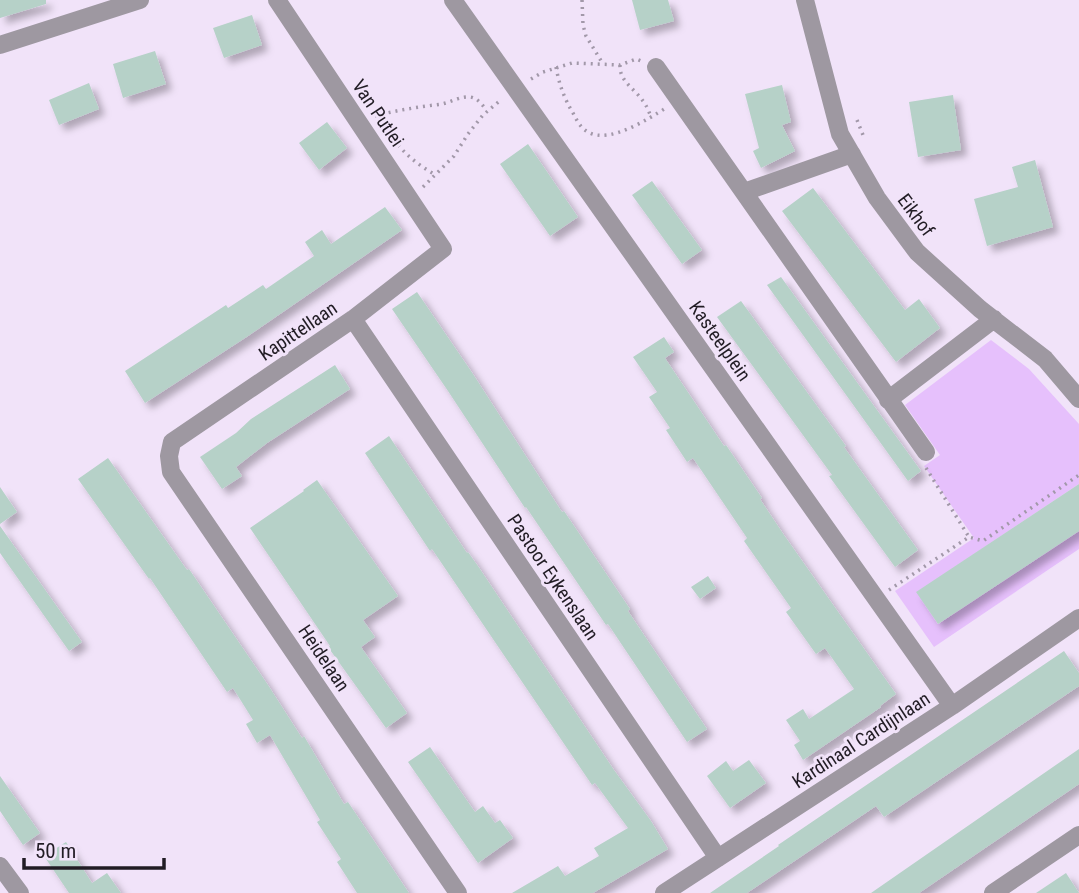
<svg xmlns="http://www.w3.org/2000/svg" width="1079" height="893" font-family="'Roboto Condensed',sans-serif">
	<style>
		.green { fill: #e6c0fc }
		.building { fill: #b6d1c8; filter: url(#shadow) }
		.lines { fill: none; stroke-linecap: round; stroke-linejoin: round }
		.path { stroke: #a298a9; stroke-width: 3.5; stroke-dasharray: 2 5; stroke-linecap: butt }
		.street { stroke: #9e98a1; stroke-width: 18 }
		.labels { text-anchor: middle; dominant-baseline: central; stroke-width: 6; stroke-linejoin: round; paint-order: stroke }
		.street-label { font-size: 19px; fill: #211c24; stroke: #f1e3f9 }
	</style>
	<defs>
		<filter id="shadow"><feDropShadow dx="6" dy="6" stdDeviation="3.5" flood-color="#0004"/></filter>
	</defs>
	<rect width="100%" height="100%" fill="#f1e3f9"/>
	<path class="green" d="M991,340L1029,369L1079,424V484L917,592L938,624L1079,531V549L934,647L895,591L974,538L924,466L940,455L905,405Z"/>
	<path class="building" d="M0,0H46V4L0,18Z
		M632,0H668L674,21L640,30Z
		M252,15L262,45L224,58L213,28Z
		M155,51L166,84L123,98L113,64Z
		M89,83L99,109L59,125L49,100Z
		M782,85L791,122L782,125L795,151L761,168L753,151L759,148L745,94Z
		M953,95L961,150L918,157L909,102Z
		M327,122L347,148L319,170L299,143Z
		M528,144L578,217L550,236L500,164Z
		M1035,160L1053,227L987,246L974,199L1018,187L1012,167Z
		M652,181L702,250L682,264L632,195Z
		M813,188L905,310L919,299L940,328L896,362L782,211Z
		M385,207L402,230L248,336L145,403L125,371L226,305L228,308L263,285L266,289L314,256L305,242L322,230L331,244Z
		M781,277L921,471L908,481L767,285Z
		M417,292L473,374L562,512L564,511L630,609L628,611L707,729L687,742L608,624L606,625L526,507L525,508L448,391L392,309Z
		M741,301L846,446L844,447L918,550L895,567L829,476L832,475L717,317Z
		M664,337L674,352L665,358L724,446L726,445L762,498L760,499L784,535L896,694L880,706L881,707L803,760L794,745L800,741L786,720L803,709L809,719L854,689L825,648L816,654L786,612L791,608L744,541L747,538L693,458L687,462L666,430L670,428L649,397L657,392L633,357Z
		M335,365L350,389L267,443L236,467L242,476L222,489L200,457L236,433L251,419Z
		M389,436L467,553L468,552L480,569L614,770L651,821L668,849L593,893H512L558,866L565,876L599,856L594,848L628,828L595,783L592,785L432,549L430,551L365,453Z
		M108,458L187,570L189,569L268,685L302,738L304,736L344,804L348,802L409,893H357L337,862L341,859L317,822L320,820L270,735L257,743L246,724L253,720L233,688L227,692L150,578L149,579L78,479Z
		M317,480L398,596L363,620L375,637L361,647L407,713L386,728L328,647L330,646L250,528L304,491L303,490Z
		M1079,484V531L938,624L916,592Z
		M0,487L17,512L0,524Z
		M0,526L82,642L69,651L0,553Z
		M708,576L716,588L700,599L691,587Z
		M1064,651L1079,673V686L884,817L876,806L747,893H710L779,846L778,845Z
		M430,747L475,812L483,806L495,823L500,820L513,838L478,863L408,762Z
		M1079,749V784L919,893H871Z
		M749,760L766,783L730,808L707,776L726,761L733,771Z
		M0,776L40,833L23,845L0,811Z
		M66,842L92,883L107,873L121,893H69L44,856Z
		M1066,873L1079,893H1036Z"/>
	<g class="lines">
		<path class="path" d="M582,0L583,25L586,36L603,64
			M620,65C619,81 635,89 643,101C647,106 649,112 651,117
			M556,67C559,84 564,98 573,113C577,121 581,129 590,133C611,143 648,119 666,108
			M531,79L543,72L572,63L620,65L636,59L641,61
			M383,114C389,142 412,162 436,175
			M375,116C397,110 419,107 442,104C451,102 461,96 470,97C478,98 482,105 487,110
			M857,120L863,135
			M423,187L454,156L468,134L483,115L502,99
			M926,468L969,537
			M889,590L969,537L983,541L1079,475"/>
		<path class="street" d="M277,0L443,249L353,319L172,442L169,456L171,472L458,893
			M453,0L952,706
			M805,0L840,134L877,198L917,252L980,309L1045,359L1079,399
			M0,45L140,0
			M656,67L926,452
			M744,192L852,154
			M353,319L718,858
			M888,400L994,319
			M0,866L20,893
			M664,893L952,706L1079,618
			M993,893L1079,835"/>
	</g>
	<g class="labels">
		<g class="street-label">
			<text transform="translate(378 113) rotate(56)">Van Putlei</text>
			<text transform="translate(916 215) rotate(53)">Eikhof</text>
			<text transform="translate(298 331) rotate(-34)">Kapittellaan</text>
			<text transform="translate(720 341) rotate(55)">Kasteelplein</text>
			<text transform="translate(553 577) rotate(56)">Pastoor Eykenslaan</text>
			<text transform="translate(324 658) rotate(56)">Heidelaan</text>
			<text transform="translate(861 740) rotate(-33)">Kardinaal Cardijnlaan</text>
		</g>
	</g>
	<path d="M24 858v10h140v-10" fill="none" stroke="#211c24" stroke-width="3.5"/>
	<text x="35" y="858" font-size="21" fill="#211c24" stroke="#f1e3f9" stroke-width="5" paint-order="stroke">50 m</text>
</svg>
